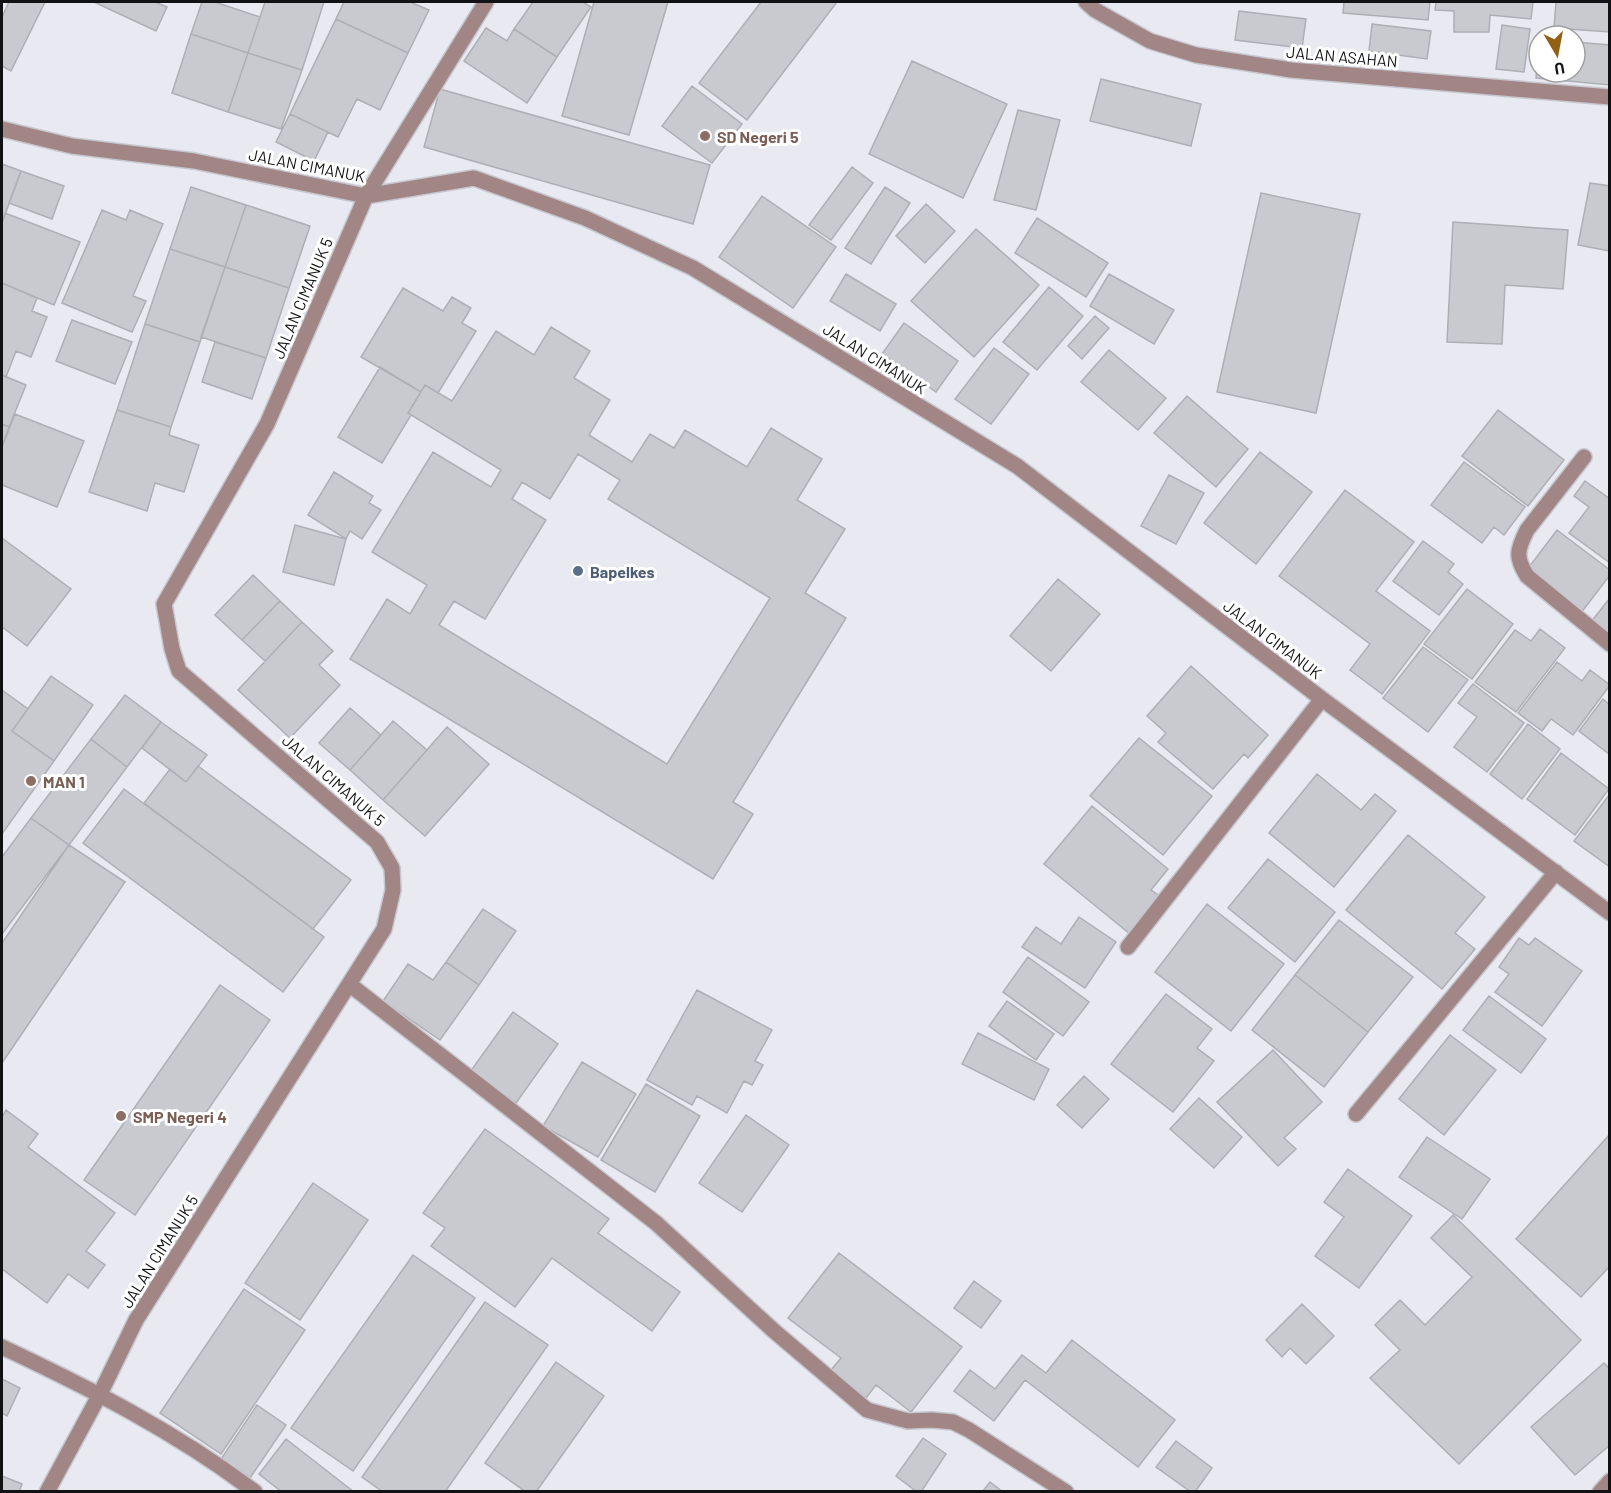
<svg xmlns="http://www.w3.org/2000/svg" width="1611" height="1493" font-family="Barlow,sans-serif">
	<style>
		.building { fill: #c8cad0; stroke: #adafb5; stroke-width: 1.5; fill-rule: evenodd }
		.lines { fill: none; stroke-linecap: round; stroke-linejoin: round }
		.minor-casing { stroke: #c6c7ce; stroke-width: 18 }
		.tertiary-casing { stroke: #c6c7ce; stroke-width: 18 }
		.minor { stroke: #a28686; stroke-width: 15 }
		.tertiary { stroke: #a28686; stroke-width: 15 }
		.education-dot { fill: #8d6e63; stroke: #fff; stroke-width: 2 }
		.service-dot { fill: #5c6f8a; stroke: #fff; stroke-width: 2 }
		.labels { text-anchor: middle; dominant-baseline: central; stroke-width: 6; stroke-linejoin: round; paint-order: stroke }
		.street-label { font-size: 16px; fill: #111214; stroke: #fff }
		.education-label { font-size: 16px; font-weight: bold; fill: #785e54; stroke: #fff; text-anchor: start }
		.service-label { font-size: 16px; font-weight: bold; fill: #4e5e75; stroke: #fff; text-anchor: start }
	</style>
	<rect width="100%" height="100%" fill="#e9eaf1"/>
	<path class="building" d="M9,2H45L11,71L2,66V17Z
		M94,2H155L167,7L156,31Z
		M202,2H215L260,17L248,53L191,34Z
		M265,2H324L302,70L248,53Z
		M344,2H410L429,10L408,53L336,19Z
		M533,2H583L591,7L557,57L514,29Z
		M594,2H668L629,135L562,116Z
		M761,2H837L747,120L699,83Z
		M1344,2H1430L1428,20L1343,13Z
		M1436,2H1533L1531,19L1490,15L1489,32H1454V11L1435,10Z
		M1556,2H1610V32L1554,28Z
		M1239,11L1306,19L1302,48L1235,40Z
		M336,19L408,53L380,110L357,99L338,137L290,114Z
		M1372,24L1431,31L1427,59L1369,51Z
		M1502,25L1530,29L1524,72L1496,69Z
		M486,28L507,41L514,29L557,57L527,103L464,61Z
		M191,34L248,53L228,112L172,93Z
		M1539,40V72H1575V42L1610,45V85L1536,78Z
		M248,53L302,70L281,129L228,112Z
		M912,61L1007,104L963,198L869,154Z
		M1101,79L1201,104L1191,146L1090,121Z
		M692,86L742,124L712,163L662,126Z
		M440,89L710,165L693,224L424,147Z
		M1018,110L1060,120L1036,210L994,200Z
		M290,114L328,132L314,161L276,142Z
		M2,164L21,171L2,223Z
		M852,167L873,183L831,240L809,225Z
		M21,171L64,186L52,219L9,203Z
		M1590,183L1610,186V251L1578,245Z
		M191,187L246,205L225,267L170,249Z
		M885,187L910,203L871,264L845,248Z
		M1261,193L1360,214L1316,413L1217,392Z
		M762,196L836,247L793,308L719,257Z
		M926,204L955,231L925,263L896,236Z
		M246,205L310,226L289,288L225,267Z
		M102,210L126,220L130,210L163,224L133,296L146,301L132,332L62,303Z
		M5,213L80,242L54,305L2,283V223Z
		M1037,218L1108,263L1086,297L1015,253Z
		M1453,222L1568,230L1563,289L1505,285L1502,344L1447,342Z
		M976,229L1039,285L974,357L911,301Z
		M170,249L225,267L200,342L145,324Z
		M225,267L289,288L266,358L201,337Z
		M846,274L896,304L880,331L830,301Z
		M1109,274L1174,310L1154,344L1090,306Z
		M2,283L37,298L32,311L47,317L31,357L16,351L6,377L2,375Z
		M1049,287L1083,316L1037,370L1003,342Z
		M403,288L443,311L452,297L471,308L462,323L476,331L438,393L425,385L421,392L361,357Z
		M1095,316L1109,328L1082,359L1068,346Z
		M72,320L132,342L115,384L56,361Z
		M904,323L958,361L936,392L882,354Z
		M145,324L200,342L171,427L117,410Z
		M551,327L590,351L574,378L610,400L589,435L632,462L650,434L674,448L685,430L747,467L771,428L822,459L797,500L845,529L805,593L846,618L733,802L753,814L713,879L350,659L387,599L410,614L427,585L372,552L433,452L491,487L501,470L408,413L425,385L452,401L496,331L534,355ZM578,454L620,480L608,499L770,598L667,764L439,625L454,601L485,619L546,520L512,499L522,482L550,499Z
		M215,342L266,358L252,399L202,382Z
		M994,348L1029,374L991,424L955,399Z
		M1109,350L1166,398L1138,430L1081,382Z
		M380,367L421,392L408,413L411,415L382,463L338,437Z
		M2,375L26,385L9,427L2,424Z
		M1187,396L1248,449L1216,487L1154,433Z
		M117,410L171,427L169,435L199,445L184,492L155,483L147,511L89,492Z
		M1498,410L1564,460L1528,506L1462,456Z
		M15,414L84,441L57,507L2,485V447Z
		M2,424L9,427L2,447Z
		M1260,452L1312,492L1256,564L1204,523Z
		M1464,462L1525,507L1504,535L1494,527L1482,543L1431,505Z
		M334,472L373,496L369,503L381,510L362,539L350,531L346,539L308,515Z
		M1169,475L1204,493L1176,544L1141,526Z
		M1585,481L1610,499V563L1569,533L1589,507L1574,496Z
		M1345,490L1414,542L1376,591L1430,631L1382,694L1350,670L1370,644L1279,576Z
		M295,525L346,539L334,585L283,572Z
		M1557,530L1610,570V575L1581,613L1526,571Z
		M2,538L71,589L27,646L2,627Z
		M1423,541L1454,564L1448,572L1463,584L1439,615L1393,581Z
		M253,575L280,601L242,640L215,615Z
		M1058,579L1100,614L1051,671L1010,636Z
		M1467,589L1513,624L1472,679L1424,644Z
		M1610,598V638L1590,623Z
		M280,601L302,622L265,661L242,640Z
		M302,622L333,651L319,665L340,685L290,738L238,690Z
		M1540,629L1565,648L1516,712L1475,682L1515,630L1531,641Z
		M1423,647L1468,680L1428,732L1383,698Z
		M1557,662L1582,681L1590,670L1610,685L1573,735L1551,719L1542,731L1518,713Z
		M1191,666L1268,735L1248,758L1244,754L1213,789L1158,742L1166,733L1147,716Z
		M51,676L93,705L54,761L12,731Z
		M1473,684L1524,723L1487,772L1454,747L1477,717L1458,703Z
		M2,690L28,709L12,731L54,761L2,834Z
		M125,695L161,722L127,767L91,739Z
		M1603,699L1610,705L1609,754L1579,731Z
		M350,708L381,735L350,770L319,743Z
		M393,721L427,750L383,800L350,770Z
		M161,722L207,755L186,782L142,748Z
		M1528,724L1560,749L1522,799L1490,774Z
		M447,727L489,764L425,836L383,800Z
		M1139,738L1212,796L1163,855L1090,796Z
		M91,739L127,767L69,845L31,818Z
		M1561,753L1609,789L1575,835L1527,799Z
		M198,766L351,880L313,929L144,803L170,769L186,782Z
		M1317,774L1361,810L1375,794L1396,811L1334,887L1269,833Z
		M124,789L324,937L283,992L83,843Z
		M1610,794V867L1574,841Z
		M1092,806L1168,869L1151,890L1161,897L1130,934L1044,864Z
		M31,818L69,845L2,934V857Z
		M1408,835L1485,897L1455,933L1475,949L1442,989L1346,910Z
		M69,845L125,882L2,1063V943Z
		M1268,859L1335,912L1295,962L1228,908Z
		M1207,904L1284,964L1231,1031L1155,972Z
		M483,909L516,931L479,985L446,962Z
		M1079,917L1116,942L1085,988L1022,947L1036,927L1061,944Z
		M1339,920L1413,977L1368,1032L1295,975Z
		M1519,938L1529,945L1535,938L1582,971L1542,1026L1495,992L1509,974L1499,967Z
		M1028,957L1089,1002L1063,1036L1003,992Z
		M446,962L479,985L440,1040L383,1001L408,964L433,980Z
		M1295,975L1368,1032L1324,1087L1252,1030Z
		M220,985L270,1020L135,1215L84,1180Z
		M697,990L772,1030L755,1061L763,1065L752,1085L744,1081L727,1113L697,1096L692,1105L647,1080Z
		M1166,994L1212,1029L1197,1048L1214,1061L1173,1112L1111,1064Z
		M1489,996L1546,1039L1521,1073L1463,1030Z
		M1007,1001L1054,1034L1036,1060L989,1026Z
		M513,1012L558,1044L516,1103L470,1072Z
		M978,1033L1049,1069L1034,1100L962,1064Z
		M1450,1035L1496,1070L1444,1135L1399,1099Z
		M1273,1050L1322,1102L1284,1138L1296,1149L1278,1166L1217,1102Z
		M582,1062L636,1094L598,1157L543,1126Z
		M1084,1076L1109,1099L1082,1128L1057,1105Z
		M646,1084L700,1116L655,1192L601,1160Z
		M1199,1098L1242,1137L1214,1168L1170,1129Z
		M6,1110L38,1134L28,1147L115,1213L86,1251L105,1265L88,1288L68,1274L47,1303L2,1269V1117Z
		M746,1115L789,1145L742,1212L699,1183Z
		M485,1129L609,1219L598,1233L680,1292L652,1331L552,1258L515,1307L431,1246L445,1228L423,1213Z
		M1610,1134V1266L1581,1297L1516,1239Z
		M1427,1137L1490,1179L1462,1219L1399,1177Z
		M1348,1169L1412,1216L1359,1288L1315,1256L1344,1217L1324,1202Z
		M313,1183L368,1220L300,1320L245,1283Z
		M1453,1215L1581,1340L1459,1464L1370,1378L1400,1350L1375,1325L1400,1300L1425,1325L1472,1277L1431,1238Z
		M839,1253L962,1347L911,1412L876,1385L866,1398L831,1370L841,1358L788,1318Z
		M413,1255L475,1298L353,1471L291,1428Z
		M974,1281L1001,1301L981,1328L954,1308Z
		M244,1289L305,1330L221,1454L160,1413Z
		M485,1302L548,1345L445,1492H383L362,1477Z
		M1302,1304L1334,1336L1306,1364L1290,1348L1282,1357L1266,1340Z
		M1072,1340L1175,1420L1138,1467L1025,1380L994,1421L954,1391L970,1370L995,1389L1022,1355L1046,1373Z
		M556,1362L604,1396L536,1492H526L485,1463Z
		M1604,1363L1610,1369V1445L1575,1475L1531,1427Z
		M2,1379L20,1388L7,1416L2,1413Z
		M257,1405L286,1425L250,1478L221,1459Z
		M923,1438L946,1454L921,1492H917L896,1476Z
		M286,1439L354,1492H282L259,1474Z
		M1176,1441L1212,1468L1195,1492H1191L1156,1467Z
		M2,1476L22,1484L19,1492H2Z
		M990,1482L1003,1492H982Z"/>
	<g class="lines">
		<g class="minor-casing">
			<path id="minor" d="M2,129L72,146L194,161L366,196L474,178L585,218L693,268L1017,466L1322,699L1610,913
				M1584,457L1527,530C1517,550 1515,557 1527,576L1610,644
				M1128,947L1322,699
				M349,984L656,1223L774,1331L867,1410L908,1421L932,1420L953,1422L969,1430L1066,1492
				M1356,1114L1556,872
				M2,1347C91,1389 176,1432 255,1492
				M47,1492L100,1394L136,1320L384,929L393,890L392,868L377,842L179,671L172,649L164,604L267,424L366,196L486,2
				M1600,1492L1610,1481"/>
		</g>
		<g class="tertiary-casing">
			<path id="tertiary" d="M1086,2L1095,10L1150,41L1196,55L1291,70L1610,97"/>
		</g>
		<use href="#minor" class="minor"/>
		<use href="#tertiary" class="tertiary"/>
	</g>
	<g class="education-dot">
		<circle cx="705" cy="136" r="6"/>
		<circle cx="31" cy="781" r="6"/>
		<circle cx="121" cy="1116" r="6"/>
	</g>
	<circle class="service-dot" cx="578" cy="571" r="6"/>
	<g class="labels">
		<g class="street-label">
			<text transform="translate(1342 56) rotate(5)">JALAN ASAHAN</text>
			<text transform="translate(307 165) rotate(11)">JALAN CIMANUK</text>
			<text transform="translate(302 298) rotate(-67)">JALAN CIMANUK 5</text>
			<text transform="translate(875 358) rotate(32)">JALAN CIMANUK</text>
			<text transform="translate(1273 639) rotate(37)">JALAN CIMANUK</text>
			<text transform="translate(334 780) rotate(41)">JALAN CIMANUK 5</text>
			<text transform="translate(159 1251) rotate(-58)">JALAN CIMANUK 5</text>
		</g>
		<g class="education-label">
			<text x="717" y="136">SD Negeri 5</text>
			<text x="43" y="781">MAN 1</text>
			<text x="133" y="1116">SMP Negeri 4</text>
		</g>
		<g class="service-label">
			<text x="590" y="571">Bapelkes</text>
		</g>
	</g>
	<rect width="1611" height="1493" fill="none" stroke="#111214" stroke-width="6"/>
	<g transform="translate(1557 54) rotate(170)"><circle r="28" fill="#ffffff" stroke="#a0a0a1" stroke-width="1.5"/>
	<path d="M0-4.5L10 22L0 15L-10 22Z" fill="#936013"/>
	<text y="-9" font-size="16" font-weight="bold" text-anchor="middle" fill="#111214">U</text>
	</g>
</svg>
